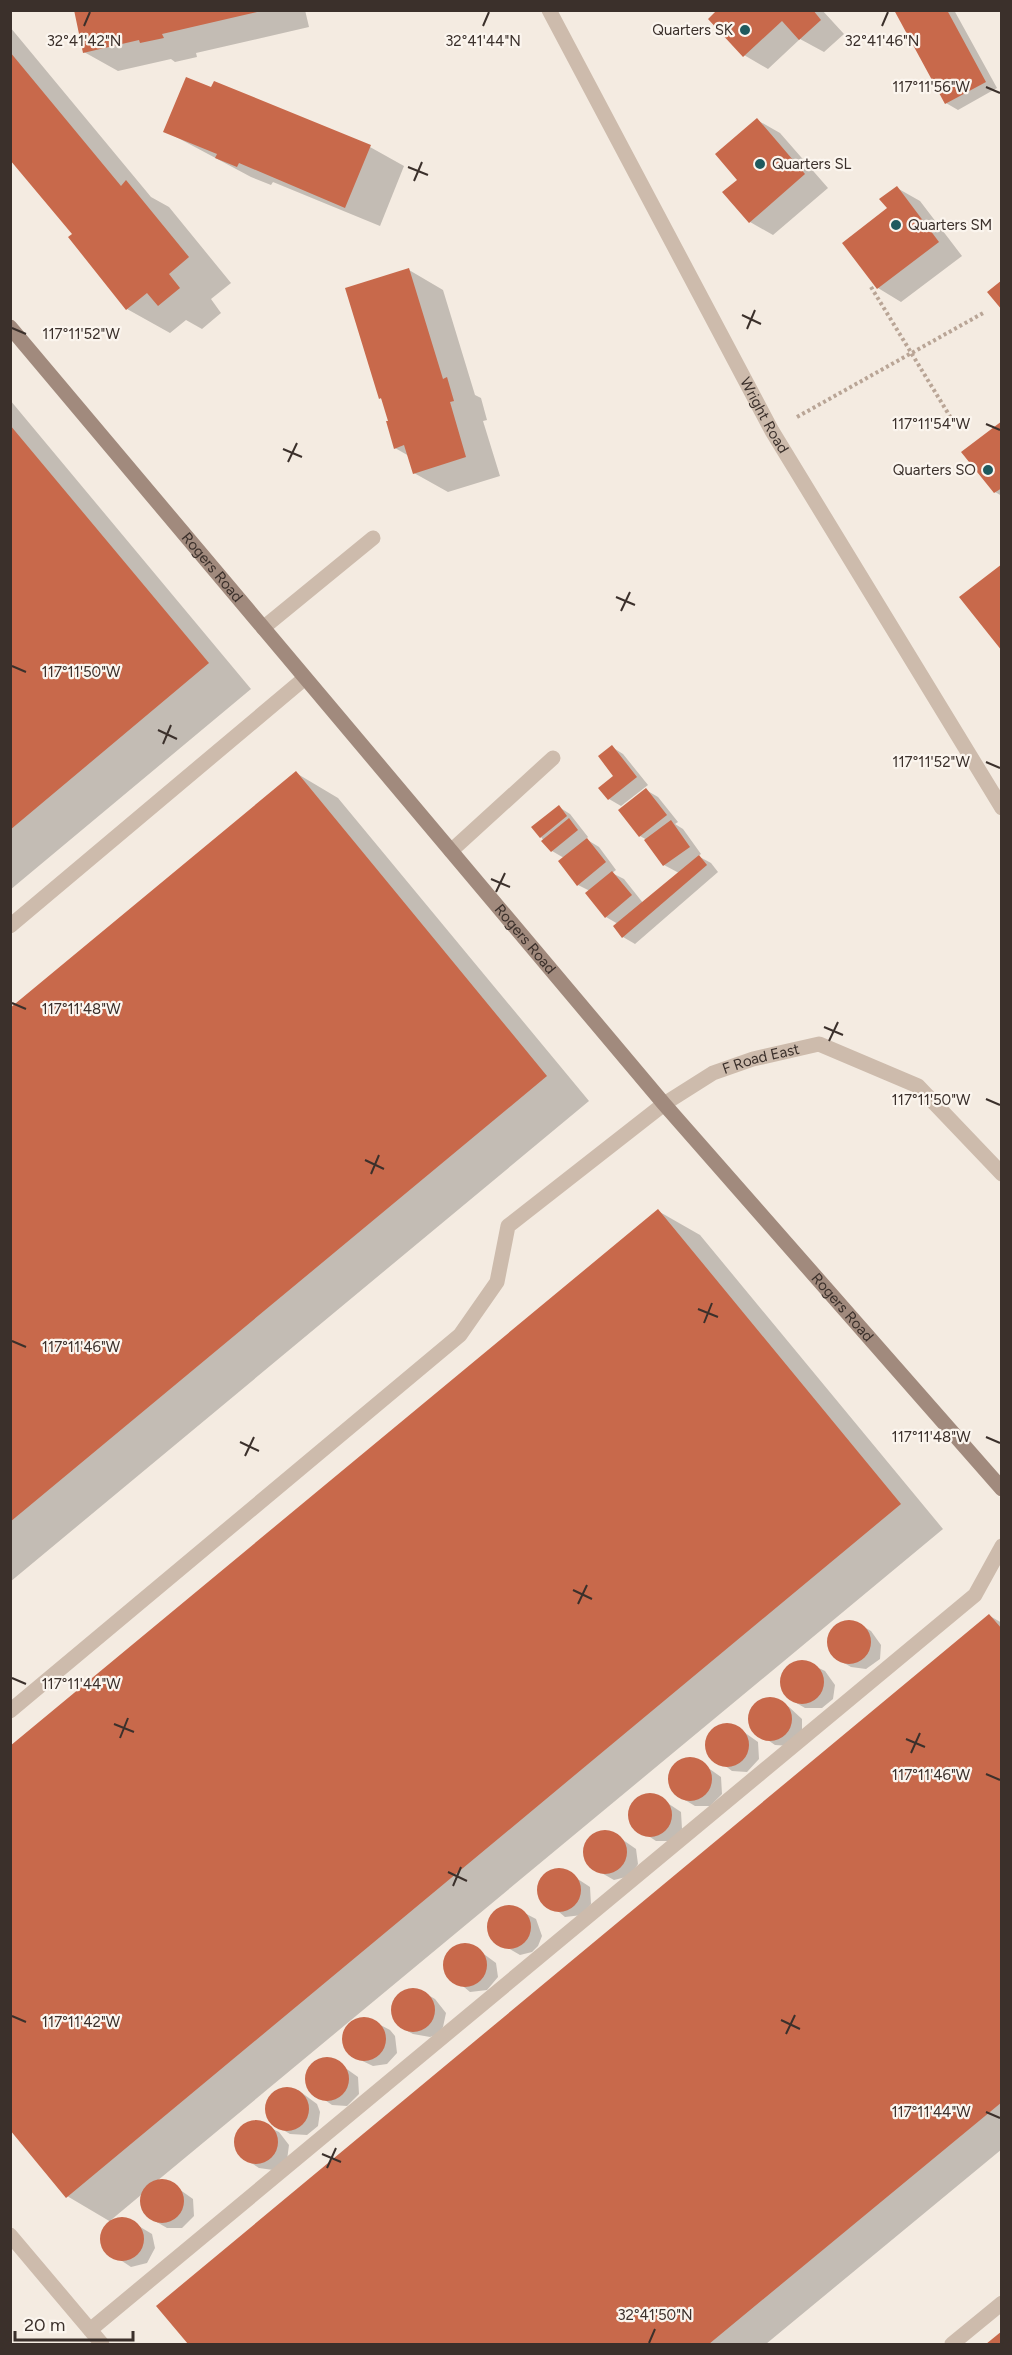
<svg xmlns="http://www.w3.org/2000/svg" width="1012" height="2355" font-family="Figtree,sans-serif">
	<style>
		.shadow { fill: #0003 }
		.building { fill: #c8694b }
		.lines { fill: none; stroke-linecap: round; stroke-linejoin: round }
		.path { stroke: #b9a596; stroke-width: 4; stroke-dasharray: 3 3; stroke-linecap: butt }
		.lane { stroke: #cdbbac; stroke-width: 15 }
		.street { stroke: #cdbbac; stroke-width: 15 }
		.secondary { stroke: #a18a7d; stroke-width: 15 }
		.ticks { fill: none; stroke: #3b302b; stroke-width: 2 }
		.poi-dot { fill: #1f5a5e; stroke: #fbf5ee; stroke-width: 2 }
		.labels { text-anchor: middle; dominant-baseline: central; stroke-width: 4.5; stroke-linejoin: round; paint-order: stroke }
		.poi-label { font-size: 15px; fill: #3b302b; stroke: #fbf5ee; text-anchor: end }
		.street-label { font-size: 15px; fill: #3b302b; stroke: #fbf5ee }
		.ticks-label { font-size: 15px; text-anchor: middle; fill: #3b302b; stroke: #fbf5ee; stroke-width: 4.5; stroke-linejoin: round; paint-order: stroke }
	</style>
	<rect width="100%" height="100%" fill="#f4ebe1"/>
	<path class="shadow" d="M75,10H305L309,27L196,53L197,57L175,62L171,59L118,71L84,52Z
		M719,10H822L844,34L824,52L800,39L768,69L744,55Z
		M896,10H954L997,88L958,110L946,103Z
		M10,27L151,197L169,207L231,283L211,299L221,313L202,329L186,320L170,333L127,309L74,234L10,158Z
		M757,120L780,133L828,188L773,235L750,222L739,180Z
		M165,131L370,147L404,166L380,226L273,182L271,185L251,177Z
		M897,188L920,201L962,256L901,302L878,288Z
		M409,270L443,290L475,395L481,398L487,420L483,421L500,476L448,492L414,473L409,456L395,448L390,422L383,400L380,398Z
		M10,400L251,689L10,890Z
		M1002,423V496L995,492Z
		M612,747L623,754L648,785L621,806L609,799L600,788L615,776Z
		M296,773L338,798L589,1101L10,1582V1010Z
		M646,790L658,797L678,822L675,824L683,829L701,854L698,856L711,863L718,872L635,944L623,937L618,924L606,917L590,891L578,885L564,858L552,851L541,837L559,807L570,814L588,837L586,839L599,847L616,870L612,873L624,879L643,903L679,873L664,865L647,840L640,836Z
		M658,1211L700,1235L943,1529L157,2181L169,2182L193,2199L194,2216L182,2228H167L155,2221L144,2212L141,2195L111,2220L127,2219L152,2234L155,2248L147,2263L131,2267L104,2249L102,2235L111,2222L67,2196Z
		M990,1616L1002,1623V2149L766,2344H190L158,2306Z
		M844,1622L859,1624L871,1631L881,1645L880,1659L866,1669L851,1667L839,1660L829,1646L831,1632Z
		M804,1661L825,1671L835,1685L833,1699L822,1708H805L793,1701L783,1690L784,1672L795,1663Z
		M768,1698L789,1707L802,1719V1734L790,1746L775,1745L752,1729L750,1714L753,1706Z
		M734,1725L758,1742L759,1759L747,1772L732,1771L707,1752L708,1737L717,1727Z
		M697,1760L721,1777L722,1794L710,1806H695L675,1794L670,1786L671,1772L680,1761Z
		M657,1796L681,1812L682,1829L670,1841H656L632,1825L630,1810L641,1797Z
		M598,1833H613L636,1849L638,1864L630,1876L614,1880L591,1867L586,1859V1845Z
		M564,1870L590,1887L591,1904L582,1915L565,1917L541,1897L540,1883L547,1873Z
		M511,1906L536,1919L542,1936L538,1946L532,1952L520,1955L493,1939L488,1925L497,1910Z
		M458,1946H473L496,1963L498,1977L487,1990L470,1992L446,1972V1958Z
		M409,1990L423,1992L435,1999L446,2013L443,2027L438,2034L430,2037L413,2034L400,2027L393,2014L395,2000Z
		M369,2019L390,2030L395,2036L397,2053L387,2064L373,2066L352,2056L345,2046L344,2034L352,2022Z
		M334,2060L358,2077L359,2094L347,2106L332,2105L309,2089L307,2075L318,2061Z
		M280,2089L298,2090L317,2104L320,2112L318,2126L307,2135L290,2134L278,2127L268,2116L270,2099Z
		M257,2122L279,2132L289,2145L287,2160L273,2170L259,2168L247,2160L237,2150L238,2132L249,2123Z"/>
	<path class="building" d="M74,10H261V11L162,34L164,38L140,43L139,40L83,53Z
		M717,10H813L821,20L799,40L782,21L743,57L708,19Z
		M894,10H947L986,82L945,104Z
		M10,52L121,186L126,180L189,257L169,274L180,288L158,306L147,293L126,310L68,237L72,234L10,160Z
		M186,77L211,87L214,81L371,145L345,208L239,163L237,167L215,158L217,154L163,132Z
		M757,118L805,174L749,223L722,192L737,180L715,154Z
		M897,186L939,242L877,289L842,243L887,208L879,199Z
		M409,268L443,379L447,377L454,401L450,402L466,457L413,474L404,445L394,449L386,421H388L381,398L379,399L345,288Z
		M1002,280V310L987,292Z
		M1002,421V488L994,493L961,452Z
		M10,425L209,663L10,830Z
		M1002,564V651L959,597Z
		M612,745L637,777L608,800L598,788L613,776L598,756Z
		M296,771L547,1076L10,1522V1008Z
		M646,788L667,815L639,837L618,810Z
		M559,805L567,816L540,838L531,827Z
		M569,818L578,830L551,852L541,841Z
		M671,820L690,847L663,866L644,840Z
		M587,838L606,862L577,886L558,861Z
		M699,855L707,865L622,938L613,926Z
		M612,871L632,895L605,918L585,893Z
		M658,1209L901,1504L66,2198L10,2130V1746Z
		M989,1614L1002,1629V2102L709,2344H188L156,2306Z
		M827 1642a22 22 0 1 1 44 0a22 22 0 1 1-44 0Z
		M780 1682a22 22 0 1 1 44 0a22 22 0 1 1-44 0Z
		M748 1719a22 22 0 1 1 44 0a22 22 0 1 1-44 0Z
		M705 1745a22 22 0 1 1 44 0a22 22 0 1 1-44 0Z
		M668 1779a22 22 0 1 1 44 0a22 22 0 1 1-44 0Z
		M628 1815a22 22 0 1 1 44 0a22 22 0 1 1-44 0Z
		M583 1852a22 22 0 1 1 44 0a22 22 0 1 1-44 0Z
		M537 1890a22 22 0 1 1 44 0a22 22 0 1 1-44 0Z
		M487 1927a22 22 0 1 1 44 0a22 22 0 1 1-44 0Z
		M443 1965a22 22 0 1 1 44 0a22 22 0 1 1-44 0Z
		M391 2010a22 22 0 1 1 44 0a22 22 0 1 1-44 0Z
		M342 2039a22 22 0 1 1 44 0a22 22 0 1 1-44 0Z
		M305 2079a22 22 0 1 1 44 0a22 22 0 1 1-44 0Z
		M265 2109a22 22 0 1 1 44 0a22 22 0 1 1-44 0Z
		M234 2142a22 22 0 1 1 44 0a22 22 0 1 1-44 0Z
		M140 2201a22 22 0 1 1 44 0a22 22 0 1 1-44 0Z
		M100 2239a22 22 0 1 1 44 0a22 22 0 1 1-44 0Z
		M1002,2331V2344H986Z"/>
	<g class="lines">
		<path class="path" d="M871,287L951,418
			M797,417L985,312"/>
		<path class="lane" d="M263,628L373,538
			M451,851L553,758
			M10,926L305,678
			M10,1711L460,1335L497,1282L508,1226L664,1104
			M10,2235L102,2344
			M90,2330L975,1595L1002,1546
			M952,2344L1002,2303"/>
		<g class="street">
			<path id="s1" d="M549,10L772,431L1002,808"/>
			<path id="s2" d="M664,1104L713,1073L753,1059L819,1044L918,1086L1002,1174"/>
		</g>
		<path class="secondary" id="s3" d="M10,327L664,1104L1002,1489"/>
	</g>
	<path class="ticks" d="M84,26L90,12M483,26L489,12M882,26L888,12M986,87L1000,93M408,167L428,175M414,181L422,162M742,315L761,324M12,328L26,334M747,329L755,310M986,424L1000,430M283,449L302,457M288,462L297,443M616,597L635,605M621,611L630,592M12,666L26,672M158,730L177,739M163,744L171,725M986,762L1000,768M491,879L510,887M496,892L505,873M12,1003L26,1009M824,1027L843,1035M829,1041L838,1022M986,1099L1000,1105M365,1160L384,1169M371,1174L379,1155M698,1309L718,1317M704,1323L712,1303M12,1341L26,1347M986,1437L1000,1443M240,1442L259,1451M245,1456L254,1437M573,1590L592,1599M578,1604L587,1585M12,1678L26,1684M114,1724L134,1732M120,1738L128,1718M906,1739L925,1747M911,1753L920,1733M986,1774L1000,1780M448,1872L467,1881M453,1886L461,1867M12,2016L26,2022M781,2020L800,2029M786,2034L795,2015M986,2112L1000,2118M322,2154L341,2162M327,2168L336,2148M649,2343L655,2329"/>
	<g class="poi-dot">
		<circle cx="745" cy="30" r="6"/>
		<circle cx="760" cy="164" r="6"/>
		<circle cx="896" cy="225" r="6"/>
		<circle cx="988" cy="470" r="6"/>
	</g>
	<g class="labels">
		<g class="poi-label">
			<text x="733" y="30">Quarters SK</text>
			<text x="772" y="164" text-anchor="start">Quarters SL</text>
			<text x="908" y="225" text-anchor="start">Quarters SM</text>
			<text x="976" y="470">Quarters SO</text>
		</g>
		<g class="street-label">
			<text stroke="none"><textPath href="#s1" startOffset="459">Wright Road</textPath></text>
			<text stroke="none"><textPath href="#s3" startOffset="314">Rogers Road</textPath></text>
			<text stroke="none"><textPath href="#s3" startOffset="800">Rogers Road</textPath></text>
			<text stroke="none"><textPath href="#s2" startOffset="108">F Road East</textPath></text>
			<text stroke="none"><textPath href="#s3" startOffset="1286">Rogers Road</textPath></text>
		</g>
	</g>
	<g class="ticks-label">
		<text x="84" y="46">32°41'42"N</text>
		<text x="483" y="46">32°41'44"N</text>
		<text x="882" y="46">32°41'46"N</text>
		<text x="931" y="92">117°11'56"W</text>
		<text x="81" y="339">117°11'52"W</text>
		<text x="931" y="429">117°11'54"W</text>
		<text x="81" y="677">117°11'50"W</text>
		<text x="931" y="767">117°11'52"W</text>
		<text x="81" y="1014">117°11'48"W</text>
		<text x="931" y="1105">117°11'50"W</text>
		<text x="81" y="1352">117°11'46"W</text>
		<text x="931" y="1442">117°11'48"W</text>
		<text x="81" y="1689">117°11'44"W</text>
		<text x="931" y="1780">117°11'46"W</text>
		<text x="81" y="2027">117°11'42"W</text>
		<text x="931" y="2117">117°11'44"W</text>
		<text x="655" y="2320">32°41'50"N</text>
	</g>
	<rect width="1012" height="2355" fill="none" stroke="#3b302b" stroke-width="24"/>
	<path d="M15 2331v9h118v-9" fill="none" stroke="#3b302b" stroke-width="3"/>
	<text x="24" y="2331" font-size="18" fill="#3b302b" stroke="#fbf5ee" stroke-width="4.5" paint-order="stroke">20 m</text>
</svg>
